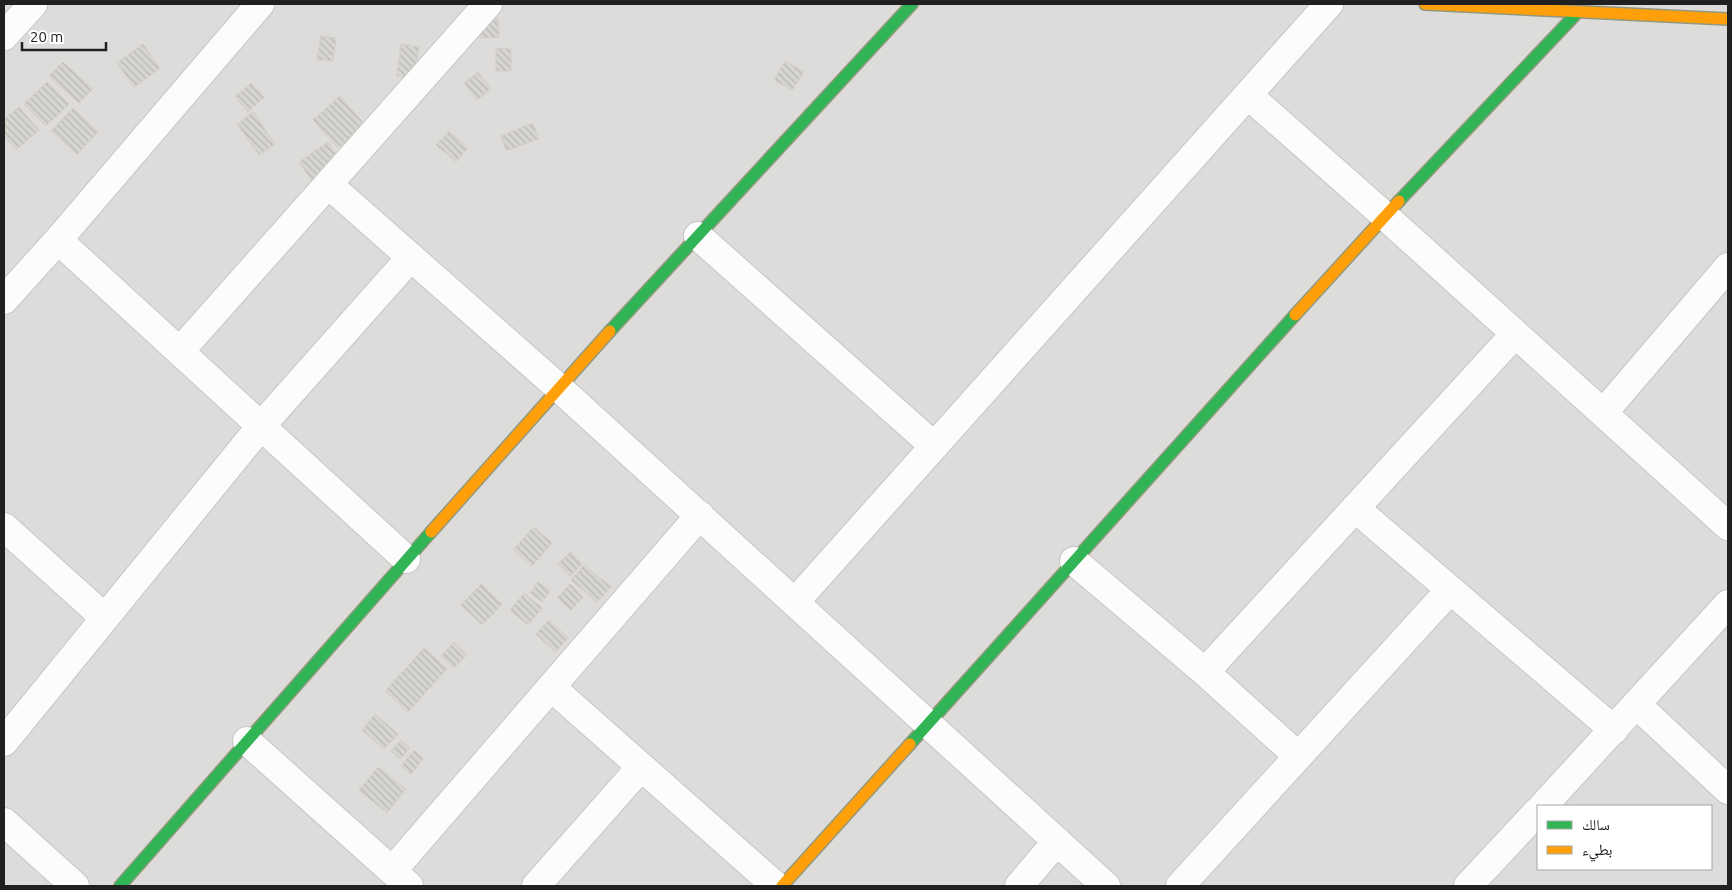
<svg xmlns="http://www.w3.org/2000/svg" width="1732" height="890" font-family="Ubuntu,'Noto Naskh Arabic',sans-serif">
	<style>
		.residential { fill: #dddcda; fill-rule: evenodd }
		.building { fill: url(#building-back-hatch); stroke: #d2cfc9 }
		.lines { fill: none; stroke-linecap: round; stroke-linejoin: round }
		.street-casing { stroke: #c7c6c4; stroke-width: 30 }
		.fast-casing { stroke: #93997f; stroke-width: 14 }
		.slow-casing { stroke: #93997f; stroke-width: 14 }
		.street { stroke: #fcfcfc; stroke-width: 28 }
		.fast { stroke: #30b455; stroke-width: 11 }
		.slow { stroke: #ff9f0a; stroke-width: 11 }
	</style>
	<defs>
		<pattern id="building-back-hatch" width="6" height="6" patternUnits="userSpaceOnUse" patternTransform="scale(1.25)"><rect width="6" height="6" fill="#d7d5d0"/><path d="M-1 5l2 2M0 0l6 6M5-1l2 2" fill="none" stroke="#b8b7b2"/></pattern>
	</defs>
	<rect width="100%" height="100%" fill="#eeede8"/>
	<path class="residential" d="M4,4H1728V886H4ZM1538,806H1711V869H1538Z"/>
	<path class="building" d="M480,18H498L499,37L481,38Z
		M321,36L336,38L333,61L317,60Z
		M143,44L160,68L134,87L117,63Z
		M401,44L419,47L414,78L397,76Z
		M511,48V71H496V49Z
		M785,61L804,72L792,90L774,80Z
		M63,62L93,89L79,103L49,76Z
		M478,72L491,89L477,100L464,83Z
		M47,82L69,104L46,126L24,104Z
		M251,83L264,97L248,112L235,97Z
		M340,96L365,125L338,148L313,120Z
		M19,107L39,130L16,150L4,136V119Z
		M73,108L98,132L77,154L51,131Z
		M253,112L275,144L259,155L237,124Z
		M533,123L539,139L506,151L501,136Z
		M449,131L468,148L456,162L436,145Z
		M328,142L343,164L314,184L299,162Z
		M534,527L552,543L532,566L513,550Z
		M570,552L582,564L570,576L558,564Z
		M584,565L611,587L597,602L571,580Z
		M538,582L550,591L542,602L530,593Z
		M481,584L502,604L482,625L461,605Z
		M570,584L583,597L571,610L557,598Z
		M524,593L542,608L528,625L510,610Z
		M549,620L568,638L555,652L536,634Z
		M454,642L467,655L454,668L441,656Z
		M424,648L447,669L408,712L385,691Z
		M375,714L398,734L384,749L362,730Z
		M401,740L410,748L400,759L391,751Z
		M414,750L423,759L411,774L401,766Z
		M378,767L406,789L387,813L359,790Z"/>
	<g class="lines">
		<g class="street-casing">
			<path id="street" d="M4,36L33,4
				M1248,95L1385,216L1728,526
				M329,185L558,387L1106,886
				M698,236L934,446
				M58,240L406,559
				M4,300L58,240L260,4
				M180,351L488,4
				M1604,412L1728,267
				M1355,508L1614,730
				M4,527L105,618
				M1074,561L1205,672L1298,756
				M795,602L1329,4
				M1205,672L1515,334
				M551,687L776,886
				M1637,705L1728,790
				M247,741L409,886
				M4,742L261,426L411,257
				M1543,806L1728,604
				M4,822L75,886
				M392,871L700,515
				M536,886L641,767
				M1019,886L1057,841
				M1180,886L1450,590
				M1468,886L1538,811"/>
		</g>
		<g class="fast-casing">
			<path id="fast" d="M1399,201L1577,13
				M610,331L912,4
				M910,744L1295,315
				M120,886L431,532"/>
		</g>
		<g class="slow-casing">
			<path id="slow" d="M1425,4L1728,19
				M1295,315L1399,201
				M431,532L610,331
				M782,886L910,744"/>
		</g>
		<use href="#street" class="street"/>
		<use href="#fast" class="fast"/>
		<use href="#slow" class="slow"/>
	</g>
	<rect width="1732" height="890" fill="none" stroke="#202020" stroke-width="10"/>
	<rect x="1537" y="805" width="175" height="65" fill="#ffffff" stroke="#a6a6a6"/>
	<rect x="1547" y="821" width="25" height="8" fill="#30b455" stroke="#a6a6a6"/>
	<text x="1582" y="830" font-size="15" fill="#202020">سالك</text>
	<rect x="1547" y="846" width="25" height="8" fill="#ff9f0a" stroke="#a6a6a6"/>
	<text x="1582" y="855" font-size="15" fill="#202020">بطيء</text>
	<path d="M22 42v8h84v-8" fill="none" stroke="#202020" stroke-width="2.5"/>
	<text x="30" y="42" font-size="15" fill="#202020" stroke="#ffffff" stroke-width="4" paint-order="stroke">20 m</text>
</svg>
